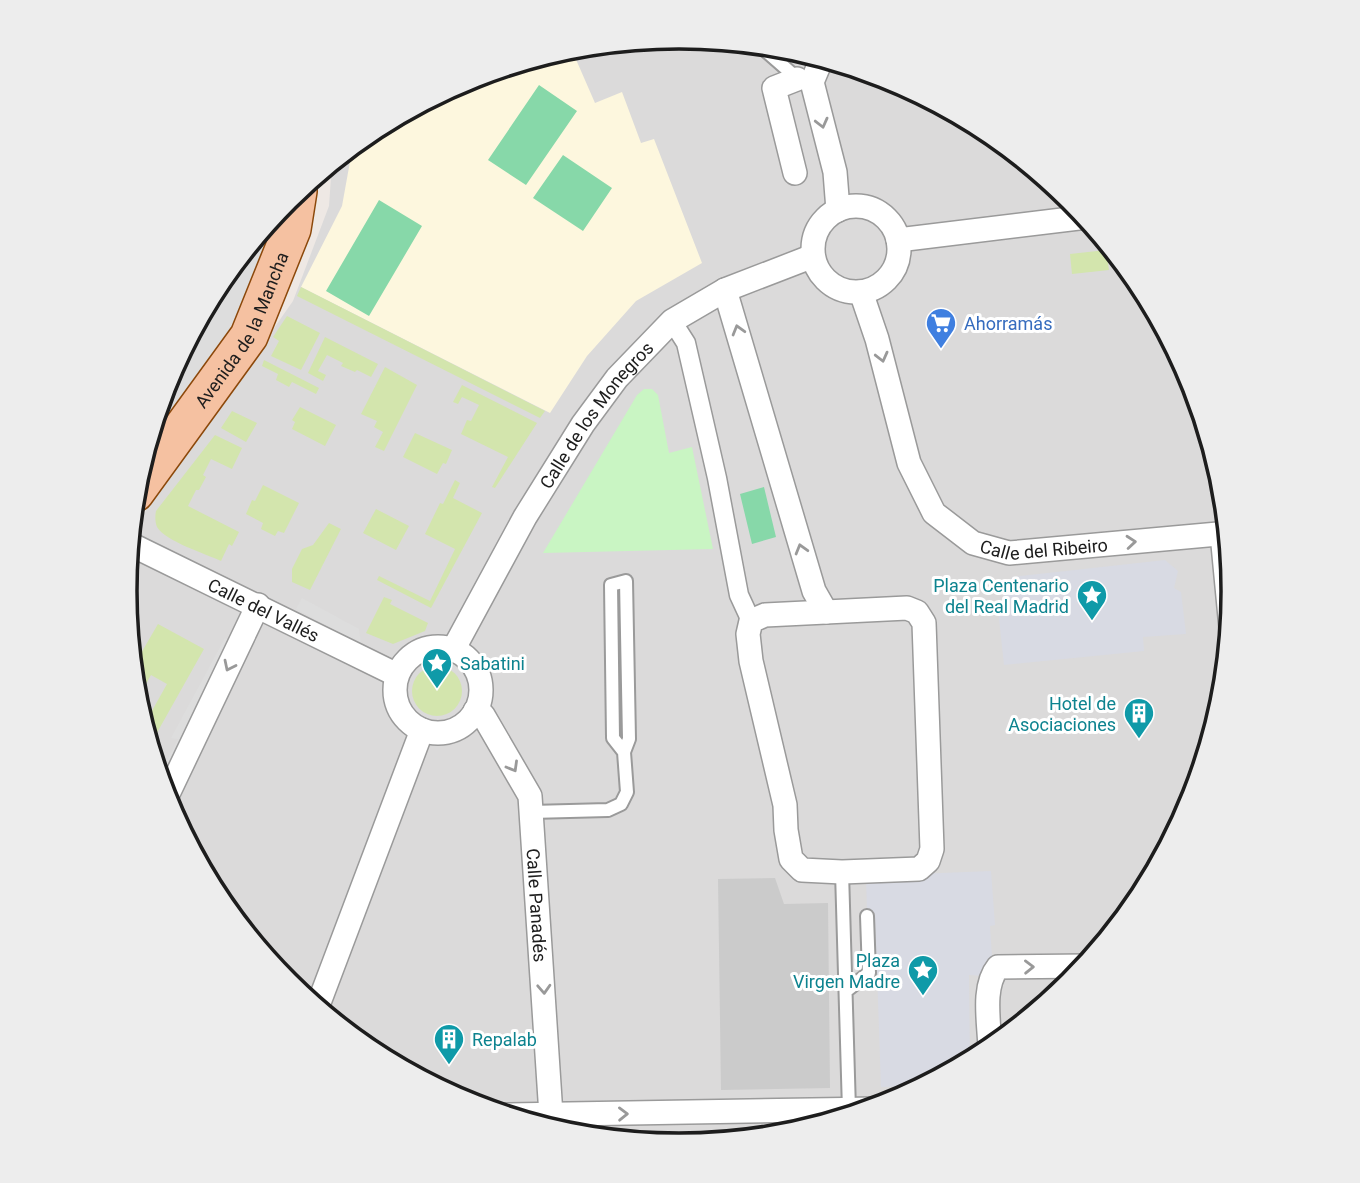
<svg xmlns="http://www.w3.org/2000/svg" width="1360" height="1183" font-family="Roboto,sans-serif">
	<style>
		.residential { fill: #dbdada }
		.education { fill: #fdf7de }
		.religious { fill: #cbcbcb }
		.grass { fill: #d3e5ad }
		.park { fill: #c9f5c3 }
		.pitch { fill: #87d8a9 }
		.parking { fill: #ddd }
		.plaza { fill: #d8dae3 }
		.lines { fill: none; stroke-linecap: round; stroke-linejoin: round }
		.service-casing { stroke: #9a9a9a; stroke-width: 16 }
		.pedestrian-casing { stroke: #9a9a9a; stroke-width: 21 }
		.minor-casing { stroke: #9a9a9a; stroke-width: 26 }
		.primary-casing { stroke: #8c480a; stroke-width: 40 }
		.service { stroke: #fff; stroke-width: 12 }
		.pedestrian { stroke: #fff; stroke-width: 18 }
		.minor { stroke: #fff; stroke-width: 23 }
		.primary { stroke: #f5c1a1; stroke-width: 37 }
		.oneway { stroke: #999 }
		.labels { text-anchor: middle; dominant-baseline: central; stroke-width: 6; stroke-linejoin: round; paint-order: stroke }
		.shop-label { font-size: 18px; fill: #366cbe; stroke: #fff; text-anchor: start }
		.street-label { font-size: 18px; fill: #1d1d1d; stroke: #fff }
		.culture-label { font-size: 18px; fill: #0d838f; stroke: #fff; text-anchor: end }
		.rim { fill: none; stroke: #1d1d1d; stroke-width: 3.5 }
	</style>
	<rect width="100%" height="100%" fill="#eee8e4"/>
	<path class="residential" d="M680,37L789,47L893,79L989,130L1073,200L1141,284L1193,380L1224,484L1235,592L1224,700L1192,804L1141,900L1072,984L988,1053L892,1104L788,1136L680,1146L571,1136L467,1104L371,1053L287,983L219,899L167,803L136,699L125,591L131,532L293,301L329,206L332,163L372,130L468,79L572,47Z"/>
	<path class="education" d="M571,48L595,103L622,92L641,143L654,139L702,263L636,301L587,356L550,413L301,287L342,206L353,145L372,130L468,79Z"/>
	<path class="religious" d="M775,878L784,904L828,903L830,1088L721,1090L718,879Z"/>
	<path class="grass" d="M1106,250L1109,270L1072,274L1070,254Z
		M301,287L545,411L540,418L297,296Z
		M287,316L320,333L301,370L271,356L279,341L273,337Z
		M325,337L378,364L371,377L357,370L355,372L341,366L343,363L327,355L318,371L326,375L323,381L308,373Z
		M264,360L319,388L316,394L292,382L289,387L276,380L278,374L262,366Z
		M385,367L417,385L384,451L375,447L383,432L374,427L377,421L361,414Z
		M462,385L537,423L495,488L492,487L508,457L461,434L467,420L471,421L479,405L462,397L458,404L453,402Z
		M300,407L336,425L325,446L292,429L295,422L292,420Z
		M232,411L257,423L246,442L221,428Z
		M415,433L452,450L446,464L443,463L437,474L403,457Z
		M215,435L242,448L232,469L211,459L203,475L206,477L199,490H196L188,506L239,532L232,546L229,544L221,561C206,554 165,541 157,527C155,522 155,516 156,511Z
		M455,480L460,483L453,498L482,513L431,608L377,580L379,576L430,601L455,549L425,534L440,503L443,504Z
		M263,485L299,503L284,533L278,531L275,536L261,529L263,523L246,514L252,500L255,501Z
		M376,509L409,526L396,550L363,533Z
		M329,523L341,529L310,590L292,582V569L302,549L313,545Z
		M384,597L392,600L390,604L428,623L425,631L393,644L366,633Z
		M158,624L204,649L154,738L146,733L144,725L167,684L151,675L143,689L134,684L133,667Z
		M412 691a25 25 0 1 1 50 0a25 25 0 1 1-50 0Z"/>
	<path class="park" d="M644,389H652L658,395L669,453L692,447L713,549L543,553L637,395Z"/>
	<path class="pitch" d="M539,85L577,111L526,185L488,160Z
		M563,155L612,188L583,231L533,198Z
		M379,200L422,226L369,316L326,291Z
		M764,487L776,537L752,544L740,494Z"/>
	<path class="parking" d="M279,210L278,222L225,348L140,470L168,379L219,283Z
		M302,598L359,629L361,644L296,609Z
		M225,638L235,642L164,792L159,776L178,739L171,738Z"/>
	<path class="plaza" d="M1165,560L1178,571L1174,588L1181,592L1186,634L1143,637L1144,651L1004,665L998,610L1012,577Z
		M991,871L995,925L990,926L992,957L983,976L969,975L970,1062L926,1086L881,1087L875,913H867L866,876Z"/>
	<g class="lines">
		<g class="service-casing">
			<path id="service" d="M759,45L798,79
				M531,812L608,810L621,804L627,792L624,752L629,739L626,581L611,585L613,738L624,752
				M842,872L849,1110
				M846,991L869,973L867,916"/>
		</g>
		<g class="pedestrian-casing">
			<path id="pedestrian" d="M672,321L686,343L717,478L739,595L751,621"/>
		</g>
		<g class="minor-casing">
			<g id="minor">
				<path d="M822,58L812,82L835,172L838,210"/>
				<path d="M795,173L774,88L797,79"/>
				<circle cx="856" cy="249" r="43"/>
				<path d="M898,240L1087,217"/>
				<path d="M725,290L814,591L826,612"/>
				<path id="s1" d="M861,292L877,339L909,463L934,513L973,543L1009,553L1229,533"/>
				<path d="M1222,534L1231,628"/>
				<path id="s2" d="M130,544L397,675"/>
				<path d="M907,608L917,612L924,623L932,849L928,861L919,869L842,872L802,870L791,859L786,830L785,805L751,661L748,634L751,621L765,615Z"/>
				<circle cx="438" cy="690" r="43"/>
				<path id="s3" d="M453,650L525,517L583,424L617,378L672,321L725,290L813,256"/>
				<path id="s4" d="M475,711L483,715L530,796L551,1115"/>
				<path d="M166,798L258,605"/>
				<path d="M317,1008L422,730"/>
				<path d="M990,1051C990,1026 981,988 998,967L1087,966"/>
				<path d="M506,1115L876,1109"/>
			</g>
		</g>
		<g class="primary-casing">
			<g id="primary">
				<path id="s5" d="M135,493L249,336L292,229L298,191"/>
			</g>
		</g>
		<use href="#service" class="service"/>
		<use href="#pedestrian" class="pedestrian"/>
		<use href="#minor" class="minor"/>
		<use href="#primary" class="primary"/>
	</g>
	<defs><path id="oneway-chevron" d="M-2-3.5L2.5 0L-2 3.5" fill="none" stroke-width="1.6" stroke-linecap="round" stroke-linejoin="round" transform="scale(1.75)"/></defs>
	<g class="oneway">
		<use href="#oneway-chevron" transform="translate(822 123) rotate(76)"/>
		<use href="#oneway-chevron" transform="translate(738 330) rotate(-106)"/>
		<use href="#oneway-chevron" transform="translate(882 357) rotate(76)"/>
		<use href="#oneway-chevron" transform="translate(1131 542) rotate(-5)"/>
		<use href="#oneway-chevron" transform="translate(801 549) rotate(-106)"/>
		<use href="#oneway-chevron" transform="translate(229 666) rotate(116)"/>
		<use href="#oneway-chevron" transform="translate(513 767) rotate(60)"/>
		<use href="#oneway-chevron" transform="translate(1029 967) rotate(-1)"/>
		<use href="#oneway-chevron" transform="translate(544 989) rotate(87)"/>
		<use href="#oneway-chevron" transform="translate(623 1114) rotate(-1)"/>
	</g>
	<defs>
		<g id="supermarket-pin" transform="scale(1.575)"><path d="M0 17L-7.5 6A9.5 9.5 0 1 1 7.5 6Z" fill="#3f7fe0" stroke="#fff"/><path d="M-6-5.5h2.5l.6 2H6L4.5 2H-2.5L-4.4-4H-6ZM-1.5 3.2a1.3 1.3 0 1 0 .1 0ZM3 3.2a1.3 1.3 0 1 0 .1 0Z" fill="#fff"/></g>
		<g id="sight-pin" transform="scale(1.575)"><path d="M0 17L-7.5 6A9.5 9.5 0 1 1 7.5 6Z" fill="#0f9aa8" stroke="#fff"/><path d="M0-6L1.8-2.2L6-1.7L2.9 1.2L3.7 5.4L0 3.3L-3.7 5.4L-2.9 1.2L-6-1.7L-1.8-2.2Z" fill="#fff"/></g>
		<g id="building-pin" transform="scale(1.575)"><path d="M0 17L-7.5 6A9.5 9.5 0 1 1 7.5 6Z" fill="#0f9aa8" stroke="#fff"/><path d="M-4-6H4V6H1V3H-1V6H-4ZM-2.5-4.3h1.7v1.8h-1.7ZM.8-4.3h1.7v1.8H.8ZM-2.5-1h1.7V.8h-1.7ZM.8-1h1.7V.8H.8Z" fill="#fff"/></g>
	</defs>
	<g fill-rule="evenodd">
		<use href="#supermarket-pin" x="941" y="323"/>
		<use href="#sight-pin" x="1092" y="595"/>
		<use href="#sight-pin" x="437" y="663"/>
		<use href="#building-pin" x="1139" y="713"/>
		<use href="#sight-pin" x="923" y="970"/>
		<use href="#building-pin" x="449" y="1039"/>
	</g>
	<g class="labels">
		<g class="shop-label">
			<text x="964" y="323">Ahorramás</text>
		</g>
		<g class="street-label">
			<text stroke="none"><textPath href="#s5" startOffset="196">Avenida de la Mancha</textPath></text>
			<text stroke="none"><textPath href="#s3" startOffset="276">Calle de los Monegros</textPath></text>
			<text stroke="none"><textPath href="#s1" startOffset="355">Calle del Ribeiro</textPath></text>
			<text stroke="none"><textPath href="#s2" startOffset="149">Calle del Vallés</textPath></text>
			<text stroke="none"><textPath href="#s4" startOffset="212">Calle Panadés</textPath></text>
		</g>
		<g class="culture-label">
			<text x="1069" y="585">Plaza Centenario<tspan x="1069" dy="21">del Real Madrid</tspan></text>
			<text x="460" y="663" text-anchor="start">Sabatini</text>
			<text x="1116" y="703">Hotel de<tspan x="1116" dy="21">Asociaciones</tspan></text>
			<text x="900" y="960">Plaza<tspan x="900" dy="21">Virgen Madre</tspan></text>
			<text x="472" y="1039" text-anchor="start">Repalab</text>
		</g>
	</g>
	<path d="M0 0H1360V1183H0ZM137 591a542 542 0 1 1 1084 0a542 542 0 1 1-1084 0Z" fill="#ededed" fill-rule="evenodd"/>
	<path class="rim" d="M137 591a542 542 0 1 1 1084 0a542 542 0 1 1-1084 0Z"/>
</svg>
